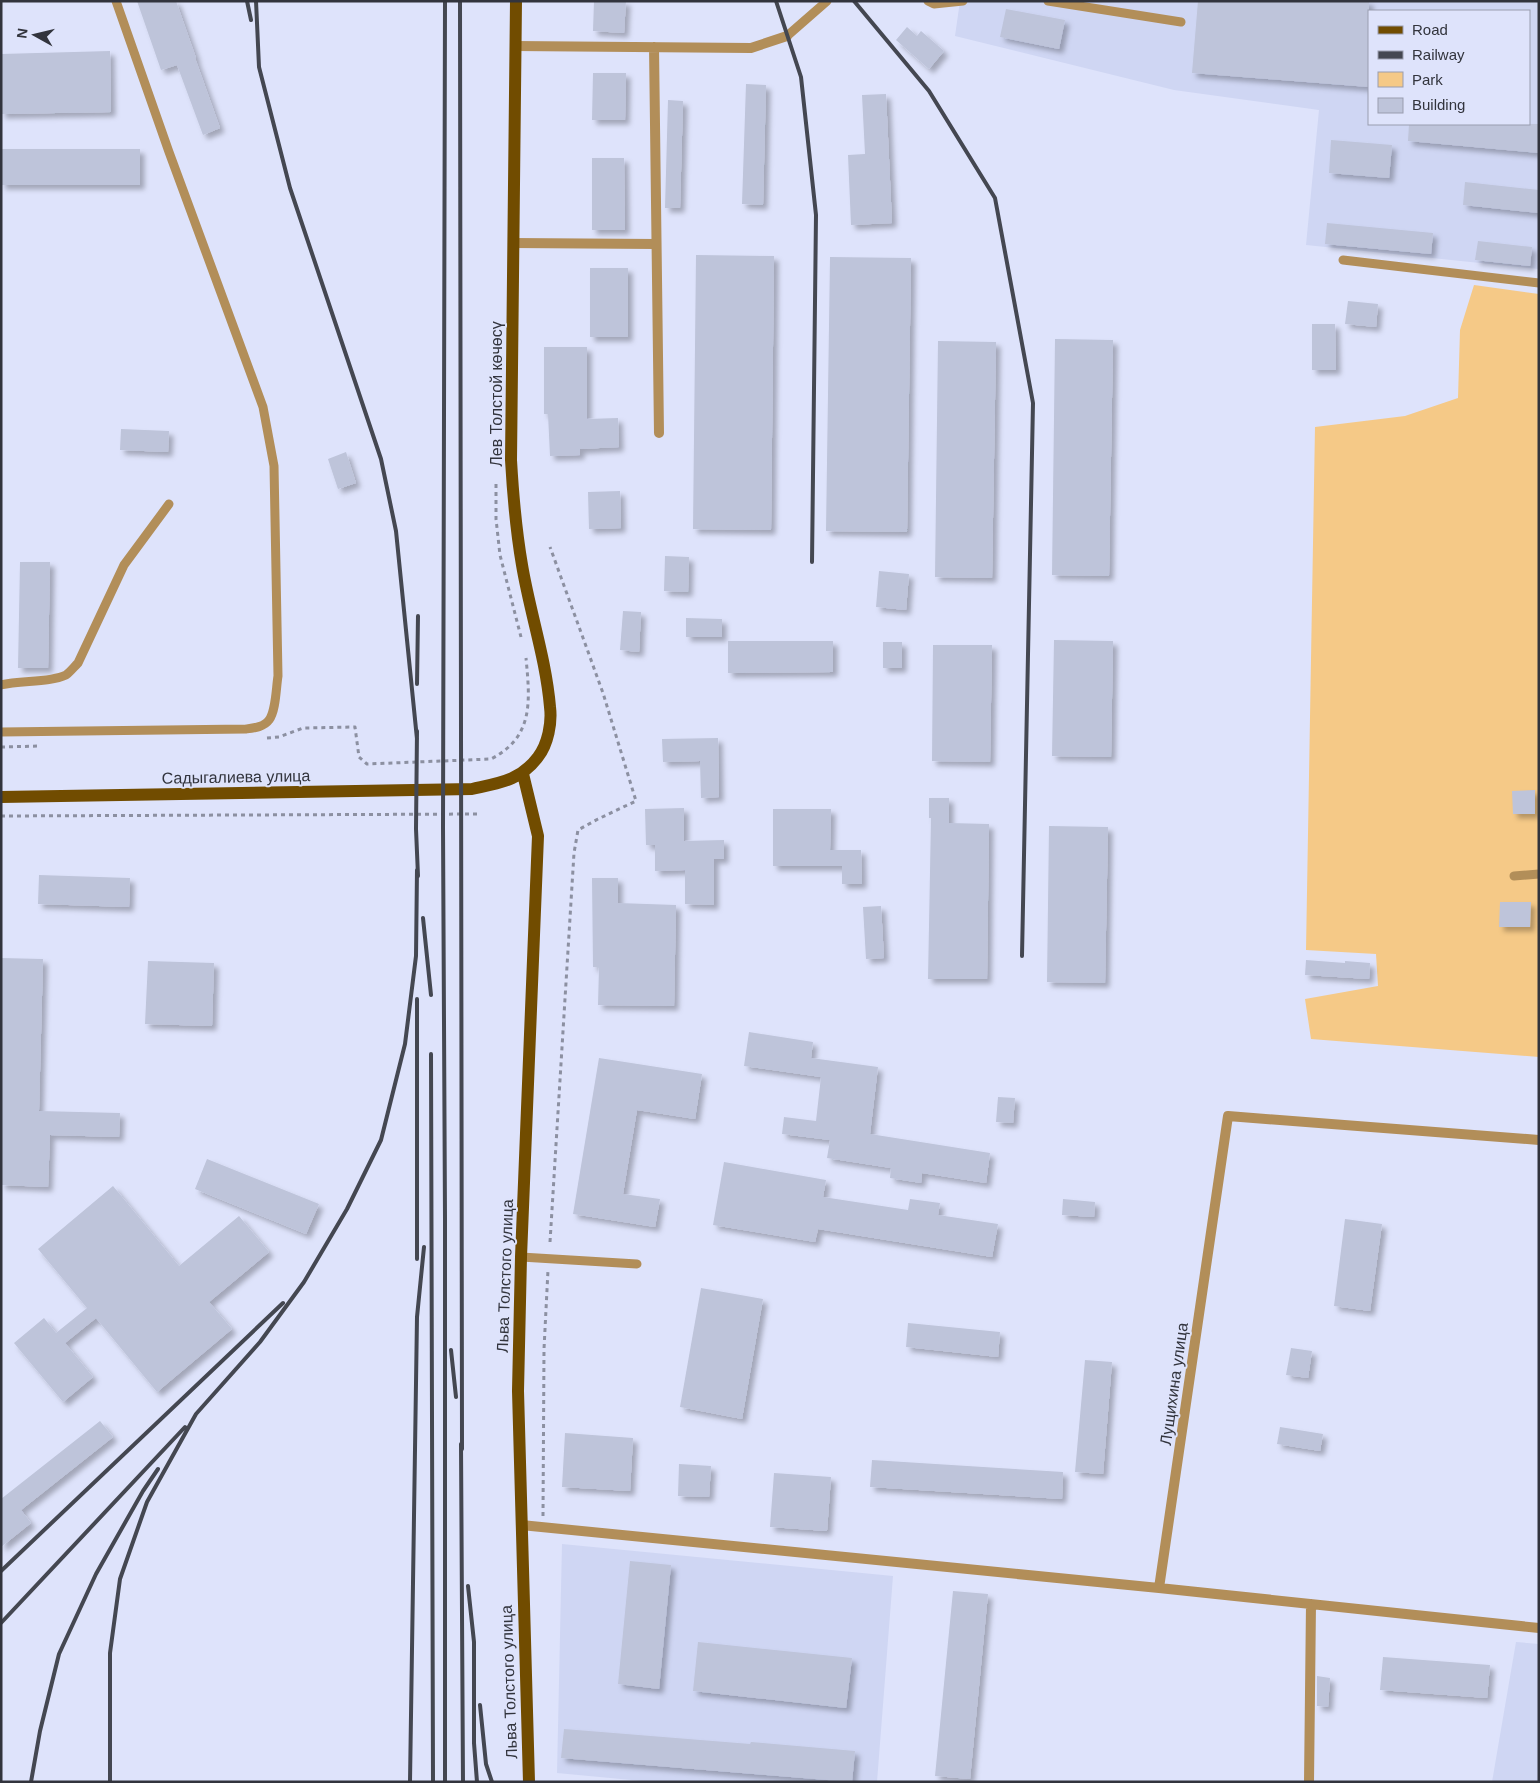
<svg xmlns="http://www.w3.org/2000/svg" width="1540" height="1783" font-family="Helvetica,sans-serif">
	<style>
		.built { fill: #cfd6f3; fill-rule: evenodd }
		.green { fill: #f5c987 }
		.building { fill: #bec4da; filter: url(#shadow) }
		.lines { fill: none; stroke-linecap: round; stroke-linejoin: round }
		.path { stroke: #8c90a1; stroke-width: 3; stroke-dasharray: 4 4; stroke-linecap: butt }
		.service { stroke: #b28e59; stroke-width: 9 }
		.minor { stroke: #b28e59; stroke-width: 10 }
		.primary { stroke: #714c00; stroke-width: 12 }
		.rail { stroke: #444751; stroke-width: 4 }
		.labels { text-anchor: middle; dominant-baseline: central; stroke-width: 4; stroke-linejoin: round; paint-order: stroke }
		.street-label { font-size: 16px; fill: #32343d; stroke: #dee3fb }
	</style>
	<defs>
		<filter id="shadow"><feDropShadow dx="4.5" dy="4.5" stdDeviation="2.5" flood-color="#0004"/></filter>
	</defs>
	<rect width="100%" height="100%" fill="#dee3fb"/>
	<path class="built" d="M960,1H1539V269L1306,245L1319,110L1174,90L955,36ZM1369,11H1529V124H1369Z
		M562,1544L893,1576L877,1782H653L557,1773Z
		M1516,1642L1539,1644V1782H1492Z"/>
	<path class="green" d="M1474,285L1539,294V1057L1311,1039L1305,999L1378,986L1376,954L1306,950L1315,427L1405,416L1458,398L1460,330Z"/>
	<path class="building" d="M137,1H176L196,58H195L220,128L203,135L177,65L161,70Z
		M594,1H626L624,33L593,31Z
		M1198,1H1369V87L1192,73Z
		M1006,9L1065,20L1059,49L1000,37Z
		M907,27L917,36L921,31L944,51L929,69L896,40Z
		M110,51L111,112L1,114V54Z
		M593,73H626L625,120H592Z
		M746,84L766,85L763,205L742,204Z
		M886,94L892,223L851,225L848,155L865,154L862,95Z
		M668,100L683,101L680,208H665Z
		M1409,124H1539V153L1408,141Z
		M1331,140L1392,145L1389,178L1329,173Z
		M1,149H140V185H1Z
		M592,158H624L625,230H592Z
		M1465,182L1539,190V213L1463,205Z
		M1327,223L1433,233L1431,254L1325,244Z
		M1478,241L1532,247L1530,266L1475,260Z
		M696,255L774,256L771,530L693,529Z
		M830,257L911,258L907,532L826,531Z
		M590,268H628V337H590Z
		M1348,301L1378,304L1376,327L1345,324Z
		M1312,324H1335L1336,370H1312Z
		M1055,339L1113,340L1109,576L1052,575Z
		M938,341L996,342L992,578L935,577Z
		M544,347H587V419L618,418L619,447L580,449V455L550,456L548,414H544Z
		M121,429L169,431L168,452L120,450Z
		M346,452L356,483L338,489L328,459Z
		M620,491L621,528L589,529L588,492Z
		M665,556L689,557L688,592L664,591Z
		M20,562H50L48,668H18Z
		M879,571L909,574L906,610L876,607Z
		M623,611L641,612L639,652L620,650Z
		M686,618L722,619V637H686Z
		M1054,640L1113,641L1111,757L1052,756Z
		M728,641H833V672L728,673Z
		M883,642H902V668H883Z
		M933,645H992L990,762L932,761Z
		M718,738L719,797L701,798L700,761L663,762L662,739Z
		M1535,790V814H1513L1512,791Z
		M929,798H949V823L989,824L987,979H928L931,818H929Z
		M684,808V841L724,840V859H714V905L685,904V870L655,871V845H646L645,809Z
		M773,809H831L830,850H861L862,884H842V866H773Z
		M1049,826L1108,827L1105,983L1047,982Z
		M39,875L130,878L129,907L38,904Z
		M592,878H618V903L676,905L674,1006L598,1005L599,967H593Z
		M1500,902H1531L1530,927H1499Z
		M881,906L884,958L866,959L863,907Z
		M1,958L43,959L39,1111L120,1113L119,1137L50,1135L48,1187L1,1185Z
		M1306,960L1345,963V961L1370,963L1369,979L1305,975Z
		M148,961L214,963L212,1026L145,1024Z
		M749,1032L813,1042L811,1058L878,1067L870,1134L990,1153L986,1183L922,1173L921,1183L890,1178L891,1168L827,1158L830,1140L782,1134L784,1117L816,1121L821,1077L744,1066Z
		M599,1058L702,1074L695,1119L637,1110L623,1194L660,1199L655,1227L573,1214Z
		M998,1097L1015,1098L1013,1123L996,1122Z
		M207,1159L319,1204L306,1234L195,1189Z
		M724,1162L826,1180L823,1197L908,1210L910,1199L940,1203L938,1215L998,1224L992,1257L818,1229L815,1242L713,1225Z
		M113,1186L179,1266L239,1216L269,1252L209,1302L232,1329L157,1392L96,1318L65,1343L93,1377L63,1402L14,1343L44,1318L56,1333L87,1308L38,1249Z
		M1063,1199L1095,1202L1094,1217L1062,1215Z
		M1345,1219L1382,1224L1370,1311L1334,1306Z
		M701,1288L763,1299L742,1419L680,1407Z
		M908,1323L1000,1332L998,1357L906,1347Z
		M1291,1348L1312,1351L1308,1378L1286,1375Z
		M1085,1360L1112,1362L1103,1474L1075,1472Z
		M100,1421L113,1437L21,1510L31,1523L1,1547V1499Z
		M1280,1427L1323,1434L1320,1451L1277,1444Z
		M565,1433L633,1438L630,1491L562,1487Z
		M872,1460L1063,1472L1062,1499L870,1487Z
		M679,1464L711,1466L709,1497L678,1496Z
		M774,1473L831,1477L827,1531L770,1527Z
		M630,1561L671,1565L659,1689L618,1684Z
		M953,1591L988,1594L970,1779L935,1776Z
		M698,1642L852,1658L846,1708L693,1691Z
		M1383,1657L1490,1665L1487,1698L1380,1690Z
		M1317,1676L1330,1678L1328,1707L1317,1706Z
		M564,1729L750,1744L751,1742L855,1751L852,1782L561,1758Z"/>
	<g class="lines">
		<path class="path" d="M496,484V519L500,555L521,637
			M267,738L279,737L303,728L355,727L359,757L367,764L491,759C534,737 530,701 526,658
			M1,747L41,746
			M1,816L479,814
			M550,1242L574,853L578,830L598,819L636,801L603,693L550,547
			M543,1516L544,1349L548,1270"/>
		<path class="service" d="M928,1L934,4L963,1
			M1048,1L1181,22
			M787,36L827,1
			M1343,260L1539,283
			M1,685C21,680 49,683 66,675C70,672 74,667 78,663L124,565L169,504
			M1,732L246,729C254,728 264,727 269,720C276,711 276,688 278,676L274,466L263,407L169,152L116,1
			M1514,876L1539,874
			M521,1257L637,1264"/>
		<path class="minor" d="M515,46L751,48L787,36
			M654,47L659,433
			M513,243L656,244
			M1539,1140L1228,1116L1159,1588L1539,1628
			M521,1525L1159,1588
			M1309,1782L1311,1604"/>
		<path class="primary" d="M523,774L538,836L521,1257L518,1391L529,1782
			M1,797L472,789C499,783 520,781 538,757C548,744 552,723 550,707C546,659 530,613 522,565C516,530 513,495 511,460L516,1"/>
		<path class="rail" d="M247,1L251,20
			M256,1L259,67L290,188L381,459L396,531L417,739
			M445,1L443,827L445,1218V1782
			M460,1L462,1449
			M776,1L801,77L816,215L812,562
			M854,1L929,91L995,198L1033,403L1022,956
			M417,684L418,616
			M417,731L416,829L418,876
			M423,918L431,995
			M417,999V1259
			M431,1054L433,1782
			M451,1350L456,1397
			M461,1444L463,1782
			M1,1571L283,1303
			M468,1586L474,1642V1743L477,1782
			M1,1623L185,1427
			M480,1705L486,1764L492,1782
			M31,1782L40,1731L59,1654L96,1574L143,1491L158,1469
			M110,1782V1653L120,1579L147,1502L196,1414L260,1342L304,1282L347,1209L381,1140L405,1044L416,956L417,870
			M410,1782L417,1317L424,1247"/>
	</g>
	<g class="labels">
		<g class="street-label">
			<text transform="translate(496 394) rotate(-90)">Лев Толстой көчөсү</text>
			<text transform="translate(236 777) rotate(-1)">Садыгалиева улица</text>
			<text transform="translate(505 1276) rotate(-88)">Льва Толстого улица</text>
			<text transform="translate(1174 1384) rotate(-82)">Лущихина улица</text>
			<text transform="translate(509 1682) rotate(-92)">Льва Толстого улица</text>
		</g>
	</g>
	<rect width="1540" height="1783" fill="none" stroke="#32343d" stroke-width="5"/>
	<rect x="1368" y="10" width="162" height="115" fill="#dee3fb" stroke="#999daf"/>
	<rect x="1378" y="26" width="25" height="8" fill="#714c00" stroke="#999daf"/>
	<text x="1412" y="35" font-size="15" fill="#32343d">Road</text>
	<rect x="1378" y="51" width="25" height="8" fill="#444751" stroke="#999daf"/>
	<text x="1412" y="60" font-size="15" fill="#32343d">Railway</text>
	<rect x="1378" y="72" width="25" height="15" fill="#f5c987" stroke="#999daf"/>
	<text x="1412" y="85" font-size="15" fill="#32343d">Park</text>
	<rect x="1378" y="98" width="25" height="15" fill="#bec4da" stroke="#999daf"/>
	<text x="1412" y="110" font-size="15" fill="#32343d">Building</text>
	<g transform="translate(35 35) rotate(278)" stroke="#dee3fb" stroke-width="4" paint-order="stroke">
	<path d="M0-4L9 19L0 12L-9 19Z" fill="#32343d"/>
	<text y="-8" font-size="14" font-weight="bold" text-anchor="middle" fill="#32343d">N</text>
	</g>
</svg>
